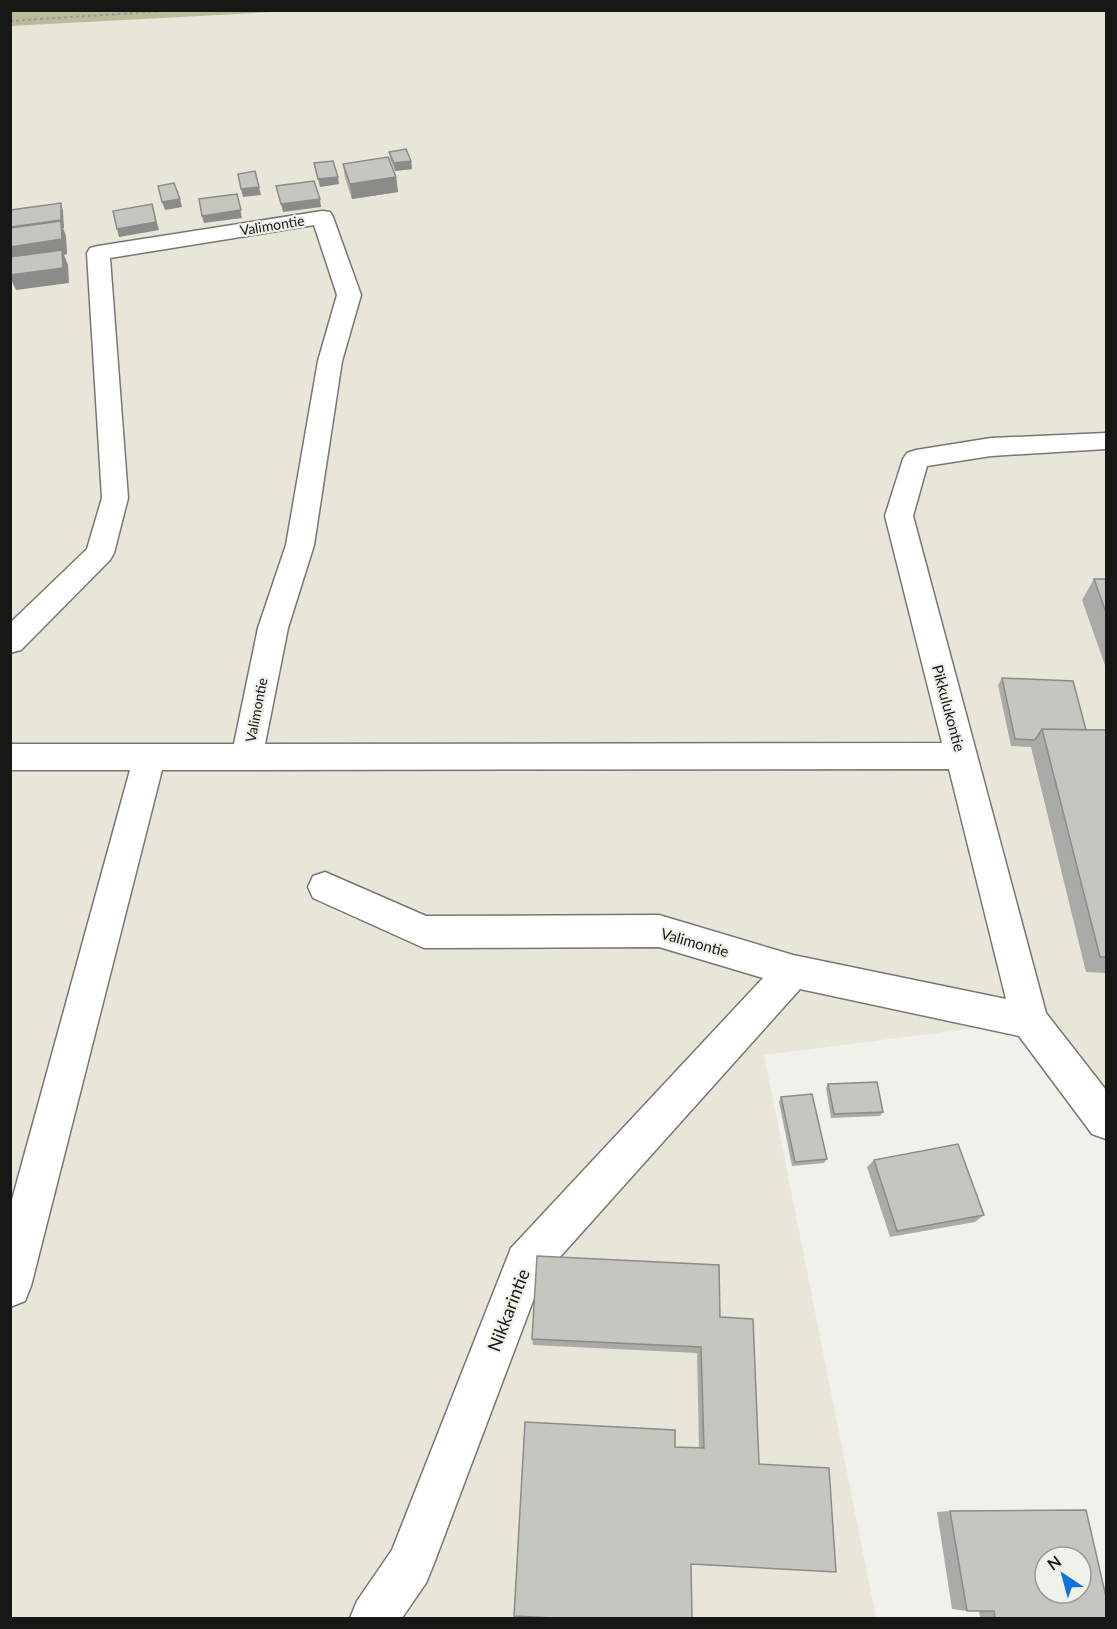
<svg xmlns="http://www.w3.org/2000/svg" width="1117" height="1629" font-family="Lato,sans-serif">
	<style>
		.built { fill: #e7e6d9 }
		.forest { fill: #bcba98 }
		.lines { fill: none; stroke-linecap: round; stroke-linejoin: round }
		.minor-casing { stroke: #777772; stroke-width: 3 }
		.path { stroke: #9a9a96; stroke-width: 2; stroke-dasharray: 3 3; stroke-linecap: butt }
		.minor { fill: #fff; fill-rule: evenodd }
		.wall { fill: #aaaaa6 }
		.shaded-wall { fill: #8b8b87 }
		.building { fill: #c6c6c1; stroke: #8b8b87; stroke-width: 1.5; fill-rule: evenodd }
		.labels { text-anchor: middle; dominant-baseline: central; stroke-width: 4.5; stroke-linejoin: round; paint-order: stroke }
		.far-street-label { font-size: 14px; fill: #171715; stroke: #f1f1ec }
		.street-label { font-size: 15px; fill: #171715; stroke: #f1f1ec }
		.near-street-label { font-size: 18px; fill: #171715; stroke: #f1f1ec }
	</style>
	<rect width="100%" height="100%" fill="#f1f1ec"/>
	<path class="built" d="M294,10L1106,11V1130L1030,1021L764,1055L876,1618H11V26Z"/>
	<path class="forest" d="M11,10H294V11L11,26Z"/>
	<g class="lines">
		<g class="minor-casing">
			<path id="minor" d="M322,211L330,212L333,217L361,295L342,361L314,545L288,628L265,744L942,743L885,516L903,459L907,453L916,450L991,438L1106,433V449L991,456L927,466L913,516L1046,1013L1106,1090V1139L1092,1134L1019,1036L800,989L542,1277L433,1566L426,1583L402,1618H350L357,1601L392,1550L511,1248L763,978L659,947L424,948L313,898L308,887L313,876L325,872L426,916L659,915L793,955L1006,999L949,769L162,770L31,1286L25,1301L10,1307V1207L130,770H10V744H234L258,628L286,545L318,361L337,295L314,225L110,258L128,498L114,553L110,560L21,650L10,653V623L87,549L102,498L87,253L90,248L98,246Z"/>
		</g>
		<path class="path" d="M10,21L180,10"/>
		<use href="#minor" class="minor"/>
	</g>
	<path class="wall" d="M389,152L411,161L412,169L395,171L390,159Z
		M343,164L396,177L398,192L352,199L345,178Z
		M1094,579H1107V671L1082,600Z
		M1002,678L1086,730H1107V973L1086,972L1031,747L1011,746L998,685Z
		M828,1084L883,1112L880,1116L831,1118L826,1088Z
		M781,1097L827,1159L824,1163L792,1166L779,1102Z
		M874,1160L984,1215L975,1222L890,1237L867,1167Z
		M720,1317L691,1564L553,1618L675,1447L699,1448L697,1353L533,1345L532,1339Z
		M950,1511L1107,1618H980L979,1611H967L952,1609L937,1512Z"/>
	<path class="shaded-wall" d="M411,161L412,169L395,171L394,163Z
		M338,177L339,184L320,187L318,179Z
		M396,177L398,192L352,199L350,184Z
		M259,187L261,195L243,197L241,189Z
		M237,194L242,218L204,223L202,216Z
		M180,199L182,207L165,210L162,202Z
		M320,199L321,207L283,212L281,204Z
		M61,203L63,211L64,228H63L66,236L67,254L64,255L68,265L69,283L16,290L10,277L15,262L10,250V247L14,235Z
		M152,204L159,230L119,237L117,229Z"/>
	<path class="building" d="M406,149L411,161L394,163L389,152Z
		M388,157L396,177L350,184L343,164Z
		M333,161L338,177L318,179L314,163Z
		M255,171L259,187L241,189L238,174Z
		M314,181L320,199L281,204L276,186Z
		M174,183L180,199L162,202L158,186Z
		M237,194L241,210L202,216L199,199Z
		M61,203V220L11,227V210Z
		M152,204L156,222L117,229L113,211Z
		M61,221L62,239L10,247V228Z
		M62,250L63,268L10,275V257Z
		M1094,579H1107V615Z
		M1002,678L1073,681L1086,730L1042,729L1035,740L1015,739Z
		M1042,729L1107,730V957H1100Z
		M877,1082L883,1112L834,1114L828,1084Z
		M812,1094L827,1159L795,1162L781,1097Z
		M958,1144L984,1215L897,1231L874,1160Z
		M537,1256L719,1265L720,1317L753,1319L759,1464L829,1468L836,1572L691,1564L692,1618H553L514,1616L525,1422L675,1430V1447L704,1448L701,1347L532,1339Z
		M1086,1510L1107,1601V1618H995L994,1611H967L950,1511ZM1045,1557H1081V1593H1045Z"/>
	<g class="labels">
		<g class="far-street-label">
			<text transform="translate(272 225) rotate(-9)">Valimontie</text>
			<text transform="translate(256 710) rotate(-79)">Valimontie</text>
		</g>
		<g class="street-label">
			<text transform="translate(949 708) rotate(75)">Pikkulukontie</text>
			<text transform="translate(695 942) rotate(16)">Valimontie</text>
		</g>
		<g class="near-street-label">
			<text transform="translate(508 1310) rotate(-69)">Nikkarintie</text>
		</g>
	</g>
	<rect width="1117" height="1629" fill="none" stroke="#171715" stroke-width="24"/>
	<g transform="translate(1063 1575) rotate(324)"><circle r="28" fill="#f1f1ec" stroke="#9a9a96" stroke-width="1.5"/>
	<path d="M0-4.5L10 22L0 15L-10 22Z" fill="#1073dc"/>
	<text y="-9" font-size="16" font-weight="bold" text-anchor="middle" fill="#171715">N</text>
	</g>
</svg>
